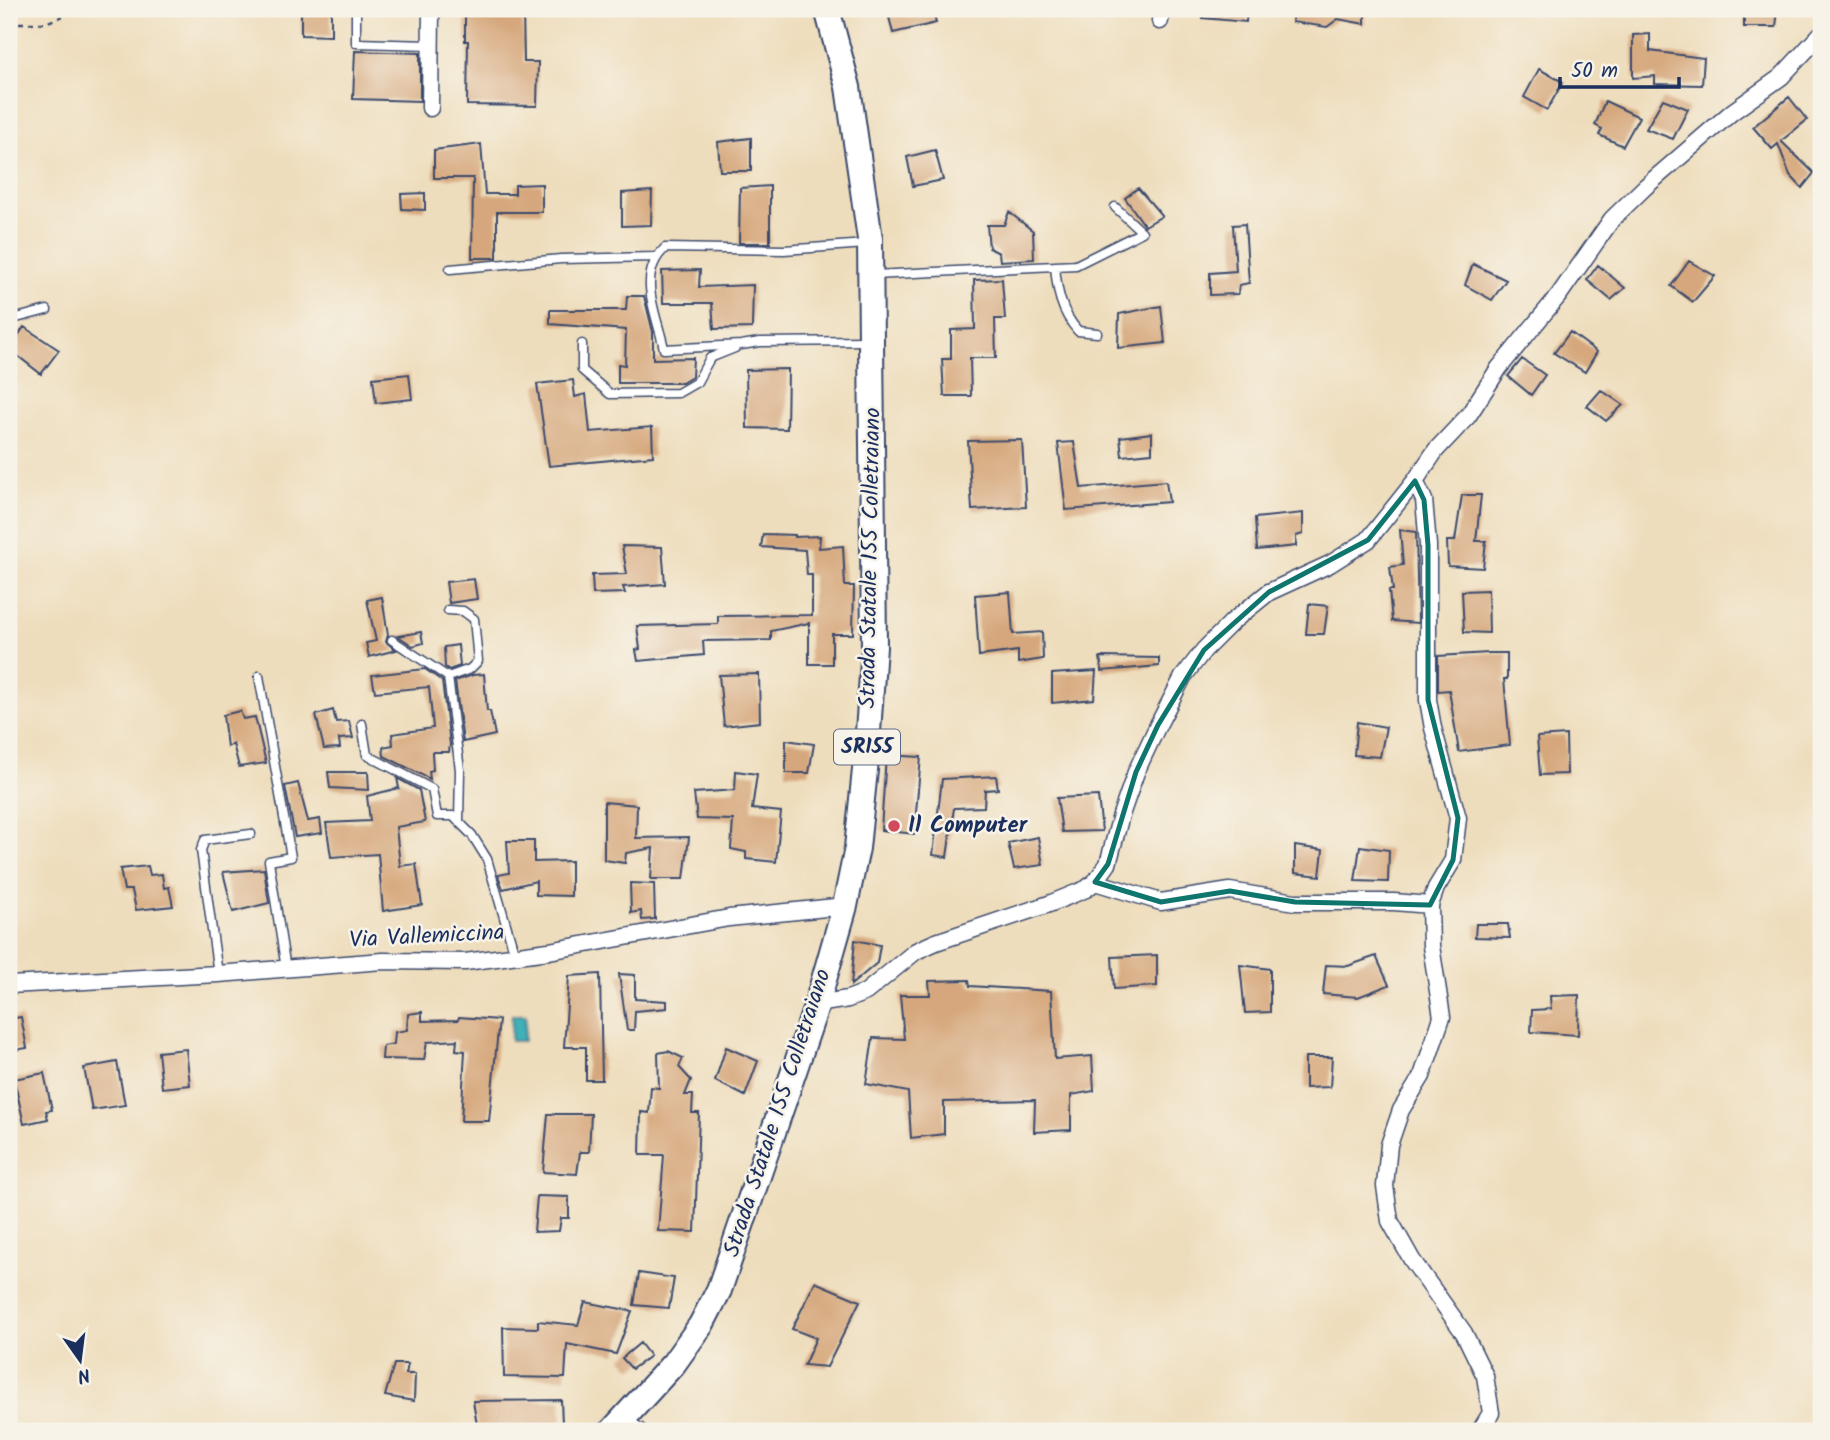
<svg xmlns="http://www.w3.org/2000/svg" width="1830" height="1440" font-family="Kalam,sans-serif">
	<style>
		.water { fill: #41b1b8; stroke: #2e708b; stroke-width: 2 }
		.building { fill: #d6a77b }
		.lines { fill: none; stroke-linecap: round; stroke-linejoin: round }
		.service-casing { stroke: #3b496c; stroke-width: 11 }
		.minor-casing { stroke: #3b496c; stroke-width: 19 }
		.primary-casing { stroke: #3b496c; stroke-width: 28 }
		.path { stroke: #3b496c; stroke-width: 2.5; stroke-dasharray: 5 5; stroke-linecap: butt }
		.service { stroke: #fff; stroke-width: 8 }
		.minor { stroke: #fff; stroke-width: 16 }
		.primary { stroke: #fff; stroke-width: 24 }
		.marked { fill: none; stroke: #0f766e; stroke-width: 5; stroke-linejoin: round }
		.poi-dot { fill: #d1495b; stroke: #f7f3e8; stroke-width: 2.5 }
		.labels { text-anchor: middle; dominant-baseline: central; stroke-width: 5; stroke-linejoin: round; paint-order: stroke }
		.shield { fill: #f7f3e8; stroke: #5d6a87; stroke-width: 2 }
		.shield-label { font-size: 21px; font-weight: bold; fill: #1b2f5e }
		.street-label { font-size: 23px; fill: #1b2f5e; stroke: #f7f3e8 }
		.poi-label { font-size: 23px; font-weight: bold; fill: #1b2f5e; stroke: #f7f3e8; text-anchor: start }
	</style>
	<rect width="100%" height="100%" fill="#f7f3e8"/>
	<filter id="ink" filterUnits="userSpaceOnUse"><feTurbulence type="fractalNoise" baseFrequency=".0143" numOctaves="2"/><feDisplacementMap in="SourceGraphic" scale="14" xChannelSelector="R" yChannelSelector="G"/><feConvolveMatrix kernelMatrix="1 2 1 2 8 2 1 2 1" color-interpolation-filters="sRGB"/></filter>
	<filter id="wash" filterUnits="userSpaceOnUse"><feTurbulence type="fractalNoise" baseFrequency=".00686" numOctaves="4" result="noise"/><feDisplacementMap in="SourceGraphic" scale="28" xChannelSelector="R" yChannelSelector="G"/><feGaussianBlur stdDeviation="1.57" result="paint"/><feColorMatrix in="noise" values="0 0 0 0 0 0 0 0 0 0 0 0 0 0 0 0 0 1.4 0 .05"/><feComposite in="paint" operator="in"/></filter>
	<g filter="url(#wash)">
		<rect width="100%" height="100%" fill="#eeddbc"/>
		<path class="water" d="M512,1015H526L524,1041H511Z"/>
		<g id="blocks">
			<path class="building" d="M301,9H331V36L301,35Z
				M465,9H523L524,62H538L537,106L467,105L468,41H465Z
				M887,9H932L936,23L893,33Z
				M1203,9H1247L1246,22L1203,18Z
				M1293,9H1365V24L1338,19L1327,27L1292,22Z
				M1744,9H1778L1776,27H1744Z
				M1650,34V51L1704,58L1702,85L1655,84V76L1633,78V35Z
				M355,51L420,53V101L353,99Z
				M1539,69L1563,82L1547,110L1524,97Z
				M1789,97L1807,120L1781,141L1814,173L1802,188L1790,175L1778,144L1772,149L1753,127Z
				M1663,99L1688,109L1673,139L1646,129Z
				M1605,101L1639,117L1623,146L1599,135L1602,129L1595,125Z
				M751,138V171H720L718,142Z
				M481,144L485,194H515V185L542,184V212H497V258H472L473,178H434V150Z
				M935,150L943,180L913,186L907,157Z
				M770,186V243H739L740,188Z
				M1138,188L1162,216L1145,226L1125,198Z
				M652,191L651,225L622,226V193Z
				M425,193V210L402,209L401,194Z
				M1009,212L1033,231L1034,259L1000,261L999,253L989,248L987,225H1004Z
				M1245,224L1249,283L1239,285L1238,294L1210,295V273L1236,271L1233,225Z
				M1689,261L1715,276L1693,302L1671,286Z
				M1473,264L1506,280L1492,300L1465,285Z
				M1598,265L1625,288L1611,300L1587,280Z
				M700,270L699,287L753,285L752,328L714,329L712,303H663L662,271Z
				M1002,279L1005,319H995L996,358H970L971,396H944L942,359H951V330L975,329L974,280Z
				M627,296H644L653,332V359L693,358L692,377L682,383H618V364L625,365L626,330L550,324V310H626Z
				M1161,306L1165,343L1118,348L1119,314Z
				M24,327L59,350L41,374L9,349Z
				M1570,332L1597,352L1585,372L1554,353Z
				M1522,359L1545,375L1531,395L1508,376Z
				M788,369L787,429L747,428L746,370Z
				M409,374L412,399L376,403L373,378Z
				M573,380L575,397L586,394L590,432L652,427L653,456L549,466L537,384Z
				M1601,390L1623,405L1606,421L1587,406Z
				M1152,433V453L1122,456L1120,437Z
				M1022,440L1026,507L972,510L968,441Z
				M1074,442L1081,488L1166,481L1169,502L1066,510L1058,443Z
				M1462,495H1481L1476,541H1486L1483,568L1448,566L1447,541H1455Z
				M1303,513V534L1296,536V546L1257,550L1255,518Z
				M1400,530L1416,532L1418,623L1392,621L1389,590H1393L1390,567L1403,565Z
				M763,534L795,535V537L820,536L819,548L843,546L845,586H854L853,634H832V664H809V623L771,631V640L703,641L704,655L638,661L636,650L640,649L637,626L718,624V616L812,615V575H807L805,550L761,547Z
				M622,546L662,547L665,584L623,587L625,593L593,594L592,575L627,574Z
				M474,579L477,599L449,603L446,582Z
				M1488,590L1489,633L1464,632L1462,591Z
				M1010,592L1013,634L1042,632L1043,659L1018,663V651L979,656L975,595Z
				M382,597L388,635L386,642L396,650L369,657L366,643L376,641L367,600Z
				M1309,604L1328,606L1324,634H1306Z
				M421,632L423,643L413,646L398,636Z
				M458,645L460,666L449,670L445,667L444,647Z
				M1489,653H1507V679H1504L1510,745L1459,752L1449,690L1438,691V656Z
				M1100,657L1159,658V666L1102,671Z
				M425,669L442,681L450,744L449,752H432L433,770L429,771L430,779L384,756L383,747L393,745L392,734L433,728L429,687L375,692L372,675Z
				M1096,671L1094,699L1052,703V674Z
				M484,674L487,711H490L495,735L463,742L455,681L473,675Z
				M759,674L760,722L724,726L719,675Z
				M333,710L336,722L349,721L353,738L339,739L340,748L324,749L316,715Z
				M240,711L243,719L255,717L266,763L239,767L233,744L227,747L223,715Z
				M1357,722L1386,727L1380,757L1354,755Z
				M1566,735L1567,774L1540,775L1537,737Z
				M786,740L814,744L809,773H786Z
				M886,755L921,757L914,834L881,830Z
				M736,771L757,774L752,809L781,812L776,862L746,859V852L731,849L733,820L697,819L694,793L735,790Z
				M328,772H368L369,790L330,788Z
				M996,776L998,789L985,790L984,807L954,808L947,857L933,855L942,779Z
				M397,778L419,790L425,822L396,827L400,866L416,864L422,905L383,911L378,854L331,857L326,823L370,821L367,796L399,788Z
				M298,783L308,821L320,819L322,833L295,837L285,786Z
				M1098,796L1102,831L1062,832L1057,798Z
				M604,802L637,805L636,838L689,837L684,879H651L653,848L626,853L625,863L604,860Z
				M1038,837L1043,865L1014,869L1008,843Z
				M507,841H534V862L571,861V896L536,895V881L503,889L498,875L509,873Z
				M1295,846L1323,850L1320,876L1295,873Z
				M1360,846L1389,850L1388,882L1355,881Z
				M148,866L150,875L162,874L164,888L169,887L173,906L136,910L132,890H124L120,869Z
				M264,869L269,903L233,912L223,872Z
				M630,883L654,884L655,919L642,920L641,911L631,913Z
				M1476,924H1508L1510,938L1475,937Z
				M855,940L880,945L877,963L851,985Z
				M1157,955V986L1114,989L1112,957Z
				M1376,956L1389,985L1358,997L1323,994L1326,965L1348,966Z
				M1240,965L1270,969V1012L1245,1013Z
				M600,974L602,1080H586V1047H564L569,976Z
				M619,974L635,975V999L667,1001V1008L635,1011L634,1030H627Z
				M969,980L970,986L1051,991L1055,1059L1092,1056L1094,1091L1071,1095V1130L1034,1132L1035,1100L944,1102V1134L911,1138L908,1092L866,1084L873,1038L904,1039L900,995H930L929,981Z
				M1579,995L1578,1035L1531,1032L1532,1010L1551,1009L1550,996Z
				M422,1012V1021L458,1020L459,1017L499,1020L489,1121H461L465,1051L456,1050L457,1040L427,1042L424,1060L382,1059L383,1046L394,1044L395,1032L407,1030L408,1014Z
				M21,1017L27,1048L9,1051V1019Z
				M726,1047L758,1061L745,1096L715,1081Z
				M186,1049L190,1085L162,1088L158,1052Z
				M668,1051L683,1058L679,1067L691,1080L685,1095H693L692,1113H699L695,1232L658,1231L664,1155H640L641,1112L649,1113L651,1087L659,1088L658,1053Z
				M1305,1057H1332L1330,1087L1305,1088Z
				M117,1062L125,1105L92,1110L84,1068Z
				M44,1073L52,1110L46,1111L48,1119L24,1124L14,1079Z
				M548,1114H591L589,1152H580L577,1174L543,1172Z
				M537,1196L569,1197V1218H561L559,1231L534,1232Z
				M639,1273L674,1278L669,1308L634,1305Z
				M815,1282L860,1301L827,1367L804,1365L816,1338L792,1329Z
				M585,1302L632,1311L616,1354L567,1344L565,1378L504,1377L503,1327L538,1328V1321L578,1325Z
				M640,1343L650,1356L632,1369L622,1358Z
				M394,1364H408L406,1374H415L414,1401L385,1396Z
				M561,1400L562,1423L503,1431H478L473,1401Z"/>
		</g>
	</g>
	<g filter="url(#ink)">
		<use href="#blocks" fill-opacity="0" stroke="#3b496c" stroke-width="2"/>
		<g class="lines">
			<g class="service-casing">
				<path id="service" d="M356,9V43L430,45
					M866,244L784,250L665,248C635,276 658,316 664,349L741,345L760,342L869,341
					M1055,266C1057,291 1061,312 1078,331L1097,333
					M450,269L561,259L655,257
					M874,275L1076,265L1142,232L1115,207
					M9,320L47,310
					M582,344V370L610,394L678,393L697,382L710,358L735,348
					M392,640L448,677L460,770L459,822
					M259,676L291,857L269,861L286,969
					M448,677L470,669L478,661L474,619L463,611L448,610
					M362,724L367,755L432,789L437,816H453L472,835L487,859L515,955
					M218,974L201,850L205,840L251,834"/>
			</g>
			<g class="minor-casing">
				<path id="minor" d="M1160,21L1161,9
					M430,108L431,9
					M1415,481L1424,500L1428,545V700L1433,728L1458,818L1453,860L1436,888L1430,905L1431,946L1442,1017L1422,1076L1401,1110L1389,1145L1385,1186L1390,1221L1412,1260L1464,1333L1485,1376L1491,1413L1480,1431
					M1095,882L1161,902L1230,891L1295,902H1394L1430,905
					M9,985L218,974L383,961L465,962L549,951L729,918L845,906
					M817,1004L848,999L866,992L916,951L936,942L1049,904L1086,889L1095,882L1108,864L1121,815L1136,772L1158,725L1183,677L1204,650L1233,621L1269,592L1330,564L1368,540L1415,481L1436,450L1468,416L1499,368L1559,295L1612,219L1645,187L1732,112L1781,77L1821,34
					M621,1421L638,1431"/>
			</g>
			<g class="primary-casing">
				<path id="primary" d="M612,1431L674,1363L701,1325L719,1290L817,1004L845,906L857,848L866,760L874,647L870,239L848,87L827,9"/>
			</g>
			<path class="path" d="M9,23H45L82,9"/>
			<use href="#service" class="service"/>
			<use href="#minor" class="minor"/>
			<use href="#primary" class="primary"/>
		</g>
	</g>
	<path class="marked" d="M1415,481L1424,500L1428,545V700L1458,818L1453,860L1430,905L1295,902L1230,891L1161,902L1095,882L1108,864L1136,772L1158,725L1204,650L1269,592L1368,540Z"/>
	<circle class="poi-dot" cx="894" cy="826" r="7"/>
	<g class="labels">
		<rect class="shield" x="834" y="729.5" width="66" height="35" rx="5"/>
		<g class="shield-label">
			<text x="867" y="747">SR155</text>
		</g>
		<g class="street-label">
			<text transform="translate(871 558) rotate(-89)">Strada Statale 155 Colletraiano</text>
			<text transform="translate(427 937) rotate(-3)">Via Vallemiccina</text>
			<text transform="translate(778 1113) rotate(-72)">Strada Statale 155 Colletraiano</text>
		</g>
		<g class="poi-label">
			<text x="908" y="826">Il Computer</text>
		</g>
	</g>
	<rect width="1830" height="1440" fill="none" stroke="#f7f3e8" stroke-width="35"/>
	<g transform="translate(80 1360) rotate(166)" stroke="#f7f3e8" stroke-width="5" paint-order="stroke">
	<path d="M0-5L12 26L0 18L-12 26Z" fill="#1b2f5e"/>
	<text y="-10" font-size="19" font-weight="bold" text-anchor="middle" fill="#1b2f5e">N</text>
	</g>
	<path d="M1560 77v10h119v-10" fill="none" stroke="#1b2f5e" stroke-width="3.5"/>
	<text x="1571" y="77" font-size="21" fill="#1b2f5e" stroke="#f7f3e8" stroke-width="5" paint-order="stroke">50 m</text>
</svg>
